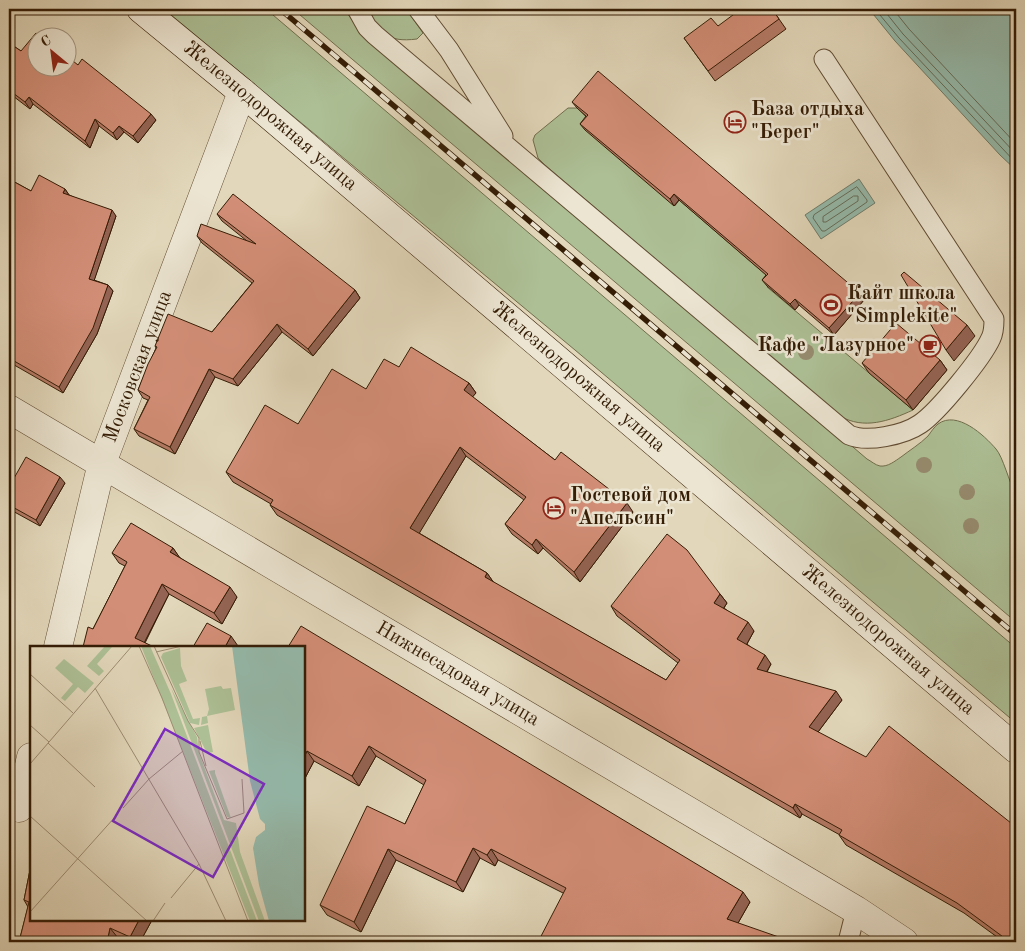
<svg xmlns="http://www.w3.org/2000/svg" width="1025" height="951" font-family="'Old Standard TT',serif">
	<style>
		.green { fill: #adbf95; stroke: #706e4d }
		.water { fill: #95baab; stroke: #6e7b69 }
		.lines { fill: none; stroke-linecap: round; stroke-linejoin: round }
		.shore { stroke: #646b58; stroke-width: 1 }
		.service-casing { stroke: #604b32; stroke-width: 21 }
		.minor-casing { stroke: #604b32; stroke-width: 29 }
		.secondary-casing { stroke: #341c05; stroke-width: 29 }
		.service { stroke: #ece5d2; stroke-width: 19 }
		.minor { stroke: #ece5d2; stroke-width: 28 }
		.secondary { stroke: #ece5d2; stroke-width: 28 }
		.rail-casing { stroke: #341c05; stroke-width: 5.5 }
		.rail { stroke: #ece5d2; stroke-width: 4; stroke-dasharray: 11; stroke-linecap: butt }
		.tree { fill: #968b6e }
		.wall { fill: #b57a66; stroke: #341c05 }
		.shaded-wall { fill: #946353; stroke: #341c05 }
		.building { fill: #d38e77; stroke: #341c05 }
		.labels { text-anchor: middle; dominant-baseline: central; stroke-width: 5; stroke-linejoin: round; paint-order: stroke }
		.poi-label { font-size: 20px; font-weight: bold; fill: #341c05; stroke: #ece5d2; text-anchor: start }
		.street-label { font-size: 20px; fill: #341c05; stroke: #ece5d2 }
		.inset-road { fill: none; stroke: #9c8c72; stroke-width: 1 }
		.view { fill: #7b2cbf; fill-opacity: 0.15; stroke: #7b2cbf; stroke-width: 2.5 }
		.inset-edge { fill: none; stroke: #341c05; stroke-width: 2.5 }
	</style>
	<rect width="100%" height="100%" fill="#e2d7ba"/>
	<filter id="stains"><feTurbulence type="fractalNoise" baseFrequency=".004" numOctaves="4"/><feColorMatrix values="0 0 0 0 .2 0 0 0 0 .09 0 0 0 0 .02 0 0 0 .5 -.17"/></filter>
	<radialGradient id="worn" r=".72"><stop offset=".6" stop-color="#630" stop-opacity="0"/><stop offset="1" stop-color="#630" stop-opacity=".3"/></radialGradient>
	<path class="green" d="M164,9H266L1016,648V723L575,350Z
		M293,9H344L353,21L867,459C871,461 875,465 880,466C888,467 895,461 901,457C910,450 920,444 928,436C931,432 934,427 938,424C957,410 984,435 996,449C1003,457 1009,482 1016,495V622Z
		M363,9H406L423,33L417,39C386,43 381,32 363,9Z
		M568,108H577L675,206L679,200L772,280L767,287L913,410C889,421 864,430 840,416L545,165L538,158L533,140L535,135Z"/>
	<path class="water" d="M869,9H1016V170L1000,155L895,41Z
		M859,179L875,203L821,239L805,215Z"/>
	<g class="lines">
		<path class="shore" d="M875,9L899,38L1016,163
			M883,9L903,34L1016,154
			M893,9L909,29L1016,144
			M857,187L867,200V202L825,231H822L813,218L814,215Z
			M854,196H858V201L826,222H823V217Z"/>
		<g class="service-casing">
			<path id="service" d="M357,9L367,27L375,35L849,435C867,443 904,435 920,424C938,412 982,358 991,338C994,332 994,325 994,319L824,59
				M418,9L449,50L503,136
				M848,942L856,910"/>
		</g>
		<g class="minor-casing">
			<g id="minor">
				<path id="s1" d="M9,409L856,910L904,942"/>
				<path id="s2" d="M58,647L102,463L242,92"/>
				<path d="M19,808L31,757"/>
			</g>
		</g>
		<g class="secondary-casing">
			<g id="secondary">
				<path id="s3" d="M141,9L242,92L1016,749"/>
			</g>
		</g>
		<use href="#service" class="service"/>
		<use href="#minor" class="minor"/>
		<use href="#secondary" class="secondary"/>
		<g class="rail-casing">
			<path id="rail" d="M280,9L1016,635"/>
		</g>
		<use href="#rail" class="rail"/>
	</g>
	<g class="tree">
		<circle cx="806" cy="352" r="8"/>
		<circle cx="924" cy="465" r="8"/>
		<circle cx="967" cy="492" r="8"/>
		<circle cx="971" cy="526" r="8"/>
	</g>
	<path class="wall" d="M772,9L786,29L715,81L684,38L718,26Z
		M9,43L21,51L78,65L156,120L138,143L124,132L117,140L99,126L90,148L33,104L30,109L9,93Z
		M572,102L860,293L864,300L834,335L799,305L795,310L767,286L762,280L766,275L679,200L674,206L585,130L580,124L586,116L577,108Z
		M9,179L31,191L65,189L69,195L116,216L94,280L108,285L113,291L97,334L63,393L9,362Z
		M217,214L355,290L360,298L313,356L282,332L238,386L215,377L175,454L139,436L134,429L148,400L143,398L138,390L156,348L155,346L212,332L252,283L202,243L197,236L247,241L222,221Z
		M940,360L947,370L913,410L869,373L862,363Z
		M399,367L469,383L476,393L472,397L555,460L633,512L580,582L543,548L538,554L512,534L505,524L524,500L466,456L419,533L487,573L494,583L666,680L678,663L617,616L611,606L720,594L727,603L724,608L754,631L747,644L771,664L767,672L842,700L818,732L1016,942H1004L964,913L846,845L839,835H840L802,814L800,818L277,515L270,505L271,504L233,482L226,472L298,424L366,389Z
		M65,483L40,526L9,509V487Z
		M173,548L179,557L237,597L222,624L169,594L145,643L93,629L125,566L119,563L112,553Z
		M304,647L750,902L738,923L563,893L498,860L495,866L480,858L463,892L396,860L361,932L327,915L320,905L405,824L424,785L376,756L359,786L314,761L304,780Z
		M31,865V920H152L140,942H126L118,938L117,942H19L28,907L24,900Z"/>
	<path class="shaded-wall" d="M29,97L33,104L30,109L25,102Z
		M151,114L156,120L138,143L133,136Z
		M95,119L99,126L90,148L85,141Z
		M119,126L124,132L117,140L113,133Z
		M65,189L69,195L67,199L63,193Z
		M674,194L679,200L674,206L670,199Z
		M112,210L116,216L93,284L89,279Z
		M108,285L113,291L97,334L63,393L59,387Z
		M355,290L360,298L313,356L308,349Z
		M860,293L864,300L834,335L829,328Z
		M795,299L799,305L795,310L790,304Z
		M277,324L282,332L238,386L233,379Z
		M967,325L975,336L954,361L946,350Z
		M940,360L947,370L913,410L906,400Z
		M209,369L215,377L175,454L170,447Z
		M469,383L476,393L470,400L464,390Z
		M460,447L466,456L417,537L410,528Z
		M60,477L65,483L40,526L36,520Z
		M627,503L633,512L580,582L574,572Z
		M536,539L543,548L538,554L532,545Z
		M173,548L180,558L170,552Z
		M487,573L494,583L485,577Z
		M162,584L169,594L142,647L135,638Z
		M230,587L237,597L222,624L214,613Z
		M720,594L727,603L721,612L714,603Z
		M9,607L14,614L9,632Z
		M748,622L754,631L744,649L737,639Z
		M231,636L238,646V647H225Z
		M765,655L771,664L763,678L757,669Z
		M836,691L842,700L815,736L809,727Z
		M369,746L376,756L359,786L352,776Z
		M307,751L314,761L304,780V757Z
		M795,804L802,814L800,818L793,808Z
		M473,848L480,858L463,892L456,882Z
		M388,849L396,860L361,932L354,922Z
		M491,849L498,860L495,866L487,855Z
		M743,892L750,902L734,930L727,919Z
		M139,920H152L140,942H133L130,937Z
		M110,928L118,938L117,942H107Z"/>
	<path class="building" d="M741,9H772L779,19L708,71L684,38L711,18L718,26Z
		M36,33L42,38H38V68H68V57L78,65L82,59L151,114L133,136L119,126L113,133L95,119L85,141L29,97L25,102L9,90V43L21,51Z
		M598,71L860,293L829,328L795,299L790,304L762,280L768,274L674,194L670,199L580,124L588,115L572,102Z
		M39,175L65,189L63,193L112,210L89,279L108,285L93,328L59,387L9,358V179L31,191Z
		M233,194L355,290L308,349L277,324L233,379L209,369L170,447L134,429L150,397L138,390L148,364L157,347L155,346L168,314L212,332L254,281L197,236L201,224L256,244L217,214Z
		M904,272L967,325L946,350L901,275Z
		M896,323L940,360L906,400L862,363Z
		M411,347L469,383L464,390L555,460L561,452L627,503L574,572L536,539L532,545L505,524L526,497L460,447L410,528L487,573L485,577L666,680L680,660L611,606L667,534L687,550L720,594L714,603L748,622L737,639L765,655L757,669L836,691L809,727L866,757L889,726L1016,827V942H1010L957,903L839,835L842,830L795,804L793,808L270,505L273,500L226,472L265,405L298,424L332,369L366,389L384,359L399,367Z
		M26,457L60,477L36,520L9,505V487Z
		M131,523L173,548L170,552L230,587L214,613L162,584L135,638L154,647H83L88,627L93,629L127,562L112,553Z
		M207,623L231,636L225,647H193Z
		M301,626L743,892L727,919L793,942H538L566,888L491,849L487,855L473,848L456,882L388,849L354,922L320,905L367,806L405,824L426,780L369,746L352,776L307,751L304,757V647H288Z
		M31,865V920H139L130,937L110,928L107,942H19L29,902L24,900Z"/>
	<defs>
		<g id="hotel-ring" transform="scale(1.125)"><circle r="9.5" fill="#ece5d2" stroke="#8f2418" stroke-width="1.5"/><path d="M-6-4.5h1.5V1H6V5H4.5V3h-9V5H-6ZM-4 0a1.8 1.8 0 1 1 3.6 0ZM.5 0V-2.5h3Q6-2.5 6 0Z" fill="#8f2418"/></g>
		<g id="stadium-ring" transform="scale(1.125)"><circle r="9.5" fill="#ece5d2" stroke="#8f2418" stroke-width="1.5"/><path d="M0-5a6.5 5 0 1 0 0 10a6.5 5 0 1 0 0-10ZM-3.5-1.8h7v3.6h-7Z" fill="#8f2418"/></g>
		<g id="cafe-ring" transform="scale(1.125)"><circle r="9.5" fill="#ece5d2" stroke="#8f2418" stroke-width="1.5"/><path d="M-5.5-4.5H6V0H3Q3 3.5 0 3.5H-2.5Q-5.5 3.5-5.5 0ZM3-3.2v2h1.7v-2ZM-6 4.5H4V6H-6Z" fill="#8f2418"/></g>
	</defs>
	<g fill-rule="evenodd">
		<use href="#hotel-ring" x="735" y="122"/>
		<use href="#stadium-ring" x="831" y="305"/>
		<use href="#cafe-ring" x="930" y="346"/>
		<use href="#hotel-ring" x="554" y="508"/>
	</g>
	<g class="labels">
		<g class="poi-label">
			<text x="751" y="110">База отдыха<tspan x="751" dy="23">"Берег"</tspan></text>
			<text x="847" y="294">Кайт школа<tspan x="847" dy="23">"Simplekite"</tspan></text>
			<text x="914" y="346" text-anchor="end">Кафе "Лазурное"</text>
			<text x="570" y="496">Гостевой дом<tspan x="570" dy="23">"Апельсин"</tspan></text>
		</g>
		<g class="street-label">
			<text stroke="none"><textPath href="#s3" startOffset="168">Железнодорожная улица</textPath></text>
			<text stroke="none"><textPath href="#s2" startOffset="292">Московская улица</textPath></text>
			<text stroke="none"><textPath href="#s3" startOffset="572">Железнодорожная улица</textPath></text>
			<text stroke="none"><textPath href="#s3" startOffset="978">Железнодорожная улица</textPath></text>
			<text stroke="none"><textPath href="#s1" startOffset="521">Нижнесадовая улица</textPath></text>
		</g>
	</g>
	<g transform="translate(30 646)">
		<rect width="275" height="275" fill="#e2d7ba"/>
		<path d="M75,0L82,1L67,18L74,25L69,30L57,20ZM111,0H120L141,48L227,275H220ZM150,2L151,20L157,35L149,38L163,73L170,72L169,79L160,77L131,11L133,7ZM34,13L64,37L55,47L48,41L35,55L31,52L43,38L25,22ZM191,40L193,43L201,42L205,64L177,70L178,77L171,79L172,71L177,70L179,63L175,43ZM141,42L167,91L169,107L194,174L206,177L210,206L235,275H229ZM178,79L183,106L177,107L164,82ZM185,124V127L201,172L197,171L179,125Z" fill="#adbf95"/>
		<path d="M202,0H275V275H239L229,239L223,202L226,191L235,184V178L230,173L220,135Z" fill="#95baab"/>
		<path class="inset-road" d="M109,0L132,52L218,275M124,0L158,75L169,92V106L197,173L214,167L212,133M126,6L152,0M0,28L43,67M65,42L169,218L196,275M0,79L19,96M170,95L176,120M18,97L65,141M0,118L102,0M93,162L119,133L153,105M0,170L117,275M141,252L169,218M0,266L85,171M123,275L135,257"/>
		<path class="view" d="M135,83L234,138L183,231L83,175Z"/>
		<rect width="275" height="275" class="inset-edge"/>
	</g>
	<rect width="1025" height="951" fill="none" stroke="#e2d7ba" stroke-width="30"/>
	<rect x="10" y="10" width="1005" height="931" fill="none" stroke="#341c05" stroke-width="2.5"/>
	<rect x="15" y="15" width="995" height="921" fill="none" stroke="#341c05"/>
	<g transform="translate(52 52) rotate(331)"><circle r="24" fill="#ece5d2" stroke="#a29580"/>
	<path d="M0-4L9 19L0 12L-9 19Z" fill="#8f2418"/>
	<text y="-8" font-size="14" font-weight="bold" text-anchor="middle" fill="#341c05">С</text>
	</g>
	<rect width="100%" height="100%" filter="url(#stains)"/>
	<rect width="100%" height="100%" fill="url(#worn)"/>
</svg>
